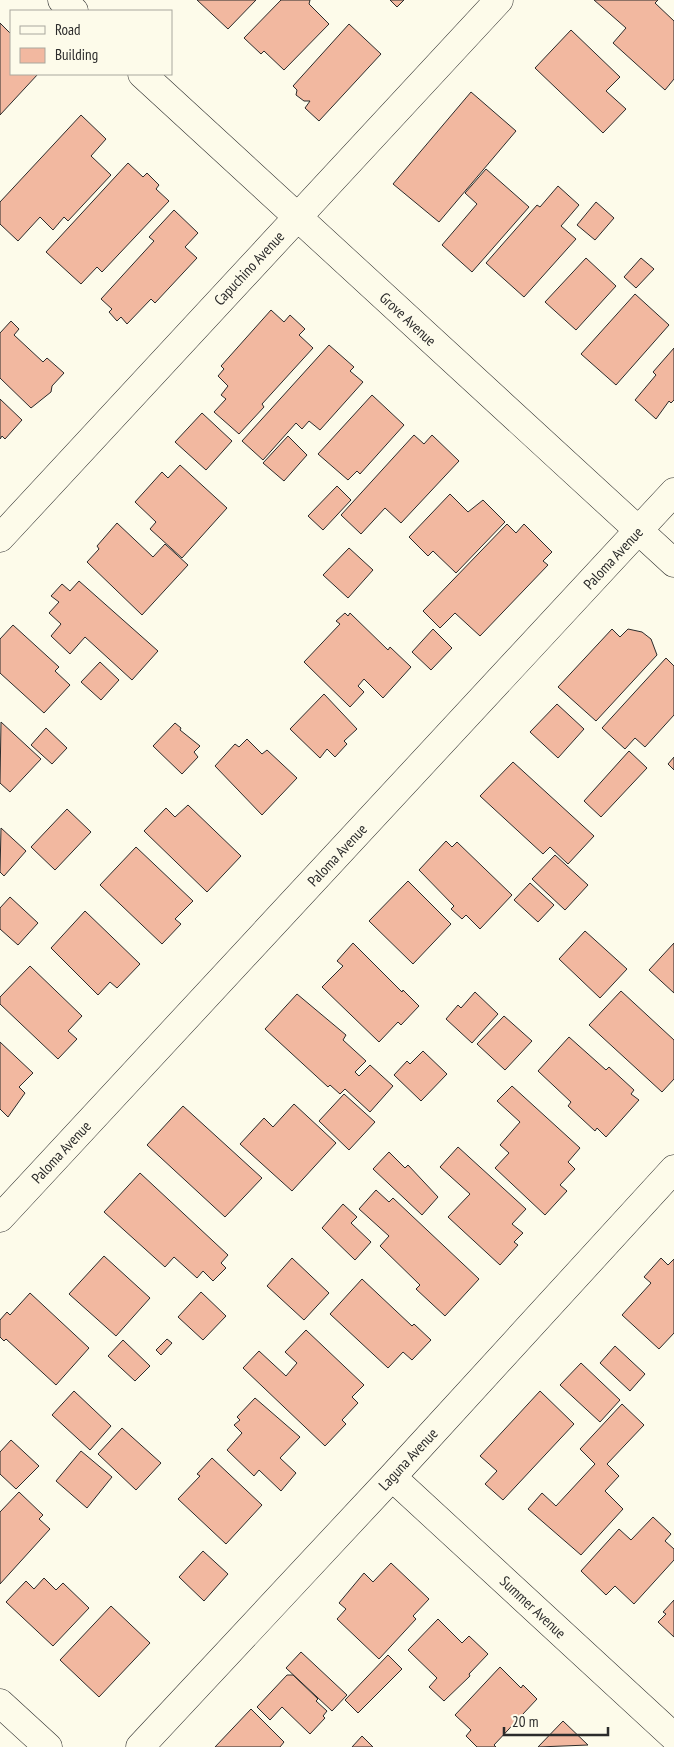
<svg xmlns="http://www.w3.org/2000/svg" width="674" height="1747" font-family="'PT Sans Narrow',sans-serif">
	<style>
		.building { fill: #f2b8a0; stroke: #2b2b2b }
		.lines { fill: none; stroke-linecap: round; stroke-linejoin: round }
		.minor-casing { stroke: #2b2b2b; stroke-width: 29 }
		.minor { stroke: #fdfbea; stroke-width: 28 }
		.labels { text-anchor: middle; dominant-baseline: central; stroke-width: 4; stroke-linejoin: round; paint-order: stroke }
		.street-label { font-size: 15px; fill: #2b2b2b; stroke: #fdfbea }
	</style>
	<rect width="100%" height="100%" fill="#fdfbea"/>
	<path class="building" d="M197,0H256L228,29Z
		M281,0H310L309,4L329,24L284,70L264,51L261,54L244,38Z
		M390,0H404L397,7Z
		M594,0H658L655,3L674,21V79L665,90L613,43L626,28Z
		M0,23L11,34V74H38L0,115Z
		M349,24L381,54L319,121L305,108L310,101H304L296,95L297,90L293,86Z
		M571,30L620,77L606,91L626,109L603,133L535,68Z
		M471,92L516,131L439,222L393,184Z
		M81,115L106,139L91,156L111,175L68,221L64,217L53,230L40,217L18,241L0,224V202Z
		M128,163L143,177L147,173L159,185L156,189L169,201L102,272L97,267L81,284L46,252Z
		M486,169L529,207L472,272L442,245L477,204L465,193Z
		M558,186L579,205L561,226L576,239L524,297L486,263L537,205L540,207Z
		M596,202L614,218L595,240L577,225Z
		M174,210L198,233L185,247L197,258L155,303L151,299L127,324L121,317L117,321L109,312L112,309L101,299L154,241L149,237Z
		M586,258L616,286L576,330L545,302Z
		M641,258L654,269L636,288L624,277Z
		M635,294L669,325L616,385L581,354Z
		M271,310L284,322L290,315L305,329L299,335L313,348L262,404L264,407L239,434L214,412L226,399L221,395L228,386L218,376L224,369L221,366Z
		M11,321L19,329L14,335L43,362L47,358L64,373L52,386L51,392L31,408L0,378V333Z
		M329,345L354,367L350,371L363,382L320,430L309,421L302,429L296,423L263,460L242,441Z
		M674,348V400L671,403L669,401L656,419L635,400L656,375L653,372Z
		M372,395L404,425L360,474L357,471L348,480L318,454Z
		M0,399L22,420L5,439L2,436L0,439Z
		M202,413L232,441L206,470L175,442Z
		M414,435L424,444L432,435L459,461L401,523L385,508L361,534L341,515Z
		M288,436L307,455L284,481L263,463Z
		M180,465L227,508L182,558L150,529L156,522L135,502L162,472L168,478Z
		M337,486L351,500L323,530L308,516Z
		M450,494L468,512L483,500L505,522L456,573L433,551L428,556L409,537Z
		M117,523L153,557L165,544L188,565L142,615L87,562L99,549L97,546Z
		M507,524L516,533L524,524L552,552L543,561L548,565L480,636L455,613L440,628L423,611Z
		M349,548L373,570L348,598L323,575Z
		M79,581L158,651L132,680L85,637L70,654L51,636L61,624L49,613L59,602L51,596L62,584L70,591Z
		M345,613L348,616L350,613L388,650L390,647L411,667L383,698L364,679L358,686L364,692L350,707L304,662L340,624L336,621Z
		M13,625L59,667L55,671L70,685L44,713L0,673V639Z
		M433,629L452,648L431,670L412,652Z
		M612,629L620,637L628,629L642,632L651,639L657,655L596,721L558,687Z
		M666,658L674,666V715L645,747L635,738L625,749L602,728Z
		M100,662L119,680L101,700L81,682Z
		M324,694L357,729L344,741L347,744L335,757L327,749L320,758L290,729Z
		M557,704L584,729L558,758L530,732Z
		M1,722L41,759L10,792L0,783Z
		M175,723L181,728L180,730L200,746L194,752L198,757L182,774L153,746Z
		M46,728L67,748L52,764L31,745Z
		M247,739L262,754L267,750L297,778L262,815L215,766L235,744L239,747Z
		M629,751L647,768L601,817L584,801Z
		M674,757V770L668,764Z
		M513,762L594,836L568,864L550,847L543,854L480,796Z
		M188,805L241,856L207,892L144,831L166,808L175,817Z
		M67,809L91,832L55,870L31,847Z
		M1,828L26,851L4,876L0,872Z
		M446,841L452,847L457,842L512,895L480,929L466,915L462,919L451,909L454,906L419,870Z
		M136,847L193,901L175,919L181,924L162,944L100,885Z
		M555,855L588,885L565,910L532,879Z
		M408,881L451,924L413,964L369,921Z
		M530,883L554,905L538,922L514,900Z
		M10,897L38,923L18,945L0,929V908Z
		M85,911L140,964L117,988L110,982L98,995L51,948Z
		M585,931L627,969L600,998L559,959Z
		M353,943L402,992L403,990L419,1006L401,1025L398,1022L379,1042L322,987L343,966L337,961Z
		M674,943V993L649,970Z
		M30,966L82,1016L68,1031L77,1039L58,1059L0,1004V997Z
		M621,991L674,1040V1079L662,1092L589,1025Z
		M475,992L498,1014L472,1043L446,1019L458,1005L461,1008Z
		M297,994L346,1035L343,1040L366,1061L355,1072L359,1076L370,1065L393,1086L370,1112L345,1089L340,1094L330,1085L328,1087L265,1029Z
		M504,1016L532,1041L505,1070L477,1044Z
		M569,1037L606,1070L609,1067L634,1090L631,1094L639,1100L606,1137L597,1128L595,1131L568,1106L571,1102L538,1071Z
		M0,1042L33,1073L19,1087L25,1093L8,1117L0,1109Z
		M423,1051L447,1074L421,1101L394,1075L407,1061L410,1064Z
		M512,1086L580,1148L568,1162L575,1169L560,1185L567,1191L545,1215L495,1168L509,1153L500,1145L520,1122L497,1101Z
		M344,1094L375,1122L349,1150L319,1121Z
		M294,1104L336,1143L292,1191L240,1144L264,1118L273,1127Z
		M183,1106L262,1178L225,1217L147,1145Z
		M458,1147L526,1209L512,1224L523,1233L514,1242L518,1245L500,1265L448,1217L470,1194L440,1167Z
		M389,1152L405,1168L408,1165L438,1197L422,1215L373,1169Z
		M140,1173L228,1255L221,1263L226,1268L213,1281L203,1271L197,1278L174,1257L165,1267L104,1212Z
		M376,1190L389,1202L393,1198L479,1279L445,1316L416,1289L420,1285L380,1246L389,1236L359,1209Z
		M343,1204L357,1217L351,1223L371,1242L355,1260L322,1228Z
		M104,1256L150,1298L116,1336L69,1294Z
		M292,1258L329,1293L304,1320L267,1286Z
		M661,1258L668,1265L674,1259V1333L659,1349L622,1315L651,1283L644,1277Z
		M362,1279L412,1326L414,1324L431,1340L412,1360L403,1352L388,1368L330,1314Z
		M201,1292L226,1316L203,1340L178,1317Z
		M30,1293L89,1348L56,1385L6,1339L4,1341L0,1337V1320L7,1312L10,1315Z
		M306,1330L364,1385L352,1397L358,1403L342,1420L346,1424L325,1446L243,1368L259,1351L286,1376L297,1363L285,1352Z
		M167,1339L172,1343L161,1355L156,1350Z
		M123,1340L150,1366L135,1381L108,1356Z
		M615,1346L645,1374L630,1391L600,1363Z
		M581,1363L620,1400L600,1422L560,1385Z
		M74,1391L111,1426L90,1450L52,1415Z
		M540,1391L574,1424L503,1500L485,1484L497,1471L480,1456Z
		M255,1398L300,1437L280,1458L296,1473L281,1491L259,1470L254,1476L227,1450L242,1433L234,1425L240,1420L237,1417Z
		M622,1404L644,1425L607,1464L619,1476L605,1491L623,1509L581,1555L528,1509L542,1493L556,1506L595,1464L580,1449Z
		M122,1428L161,1463L136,1490L98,1454Z
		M11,1440L39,1466L16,1489L0,1474V1452Z
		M81,1451L112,1477L87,1508L56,1481Z
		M212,1458L262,1505L226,1544L178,1499L200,1476L197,1474Z
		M19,1492L43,1515L39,1519L50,1529L0,1584V1512Z
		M653,1517L671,1534L665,1541L674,1549V1560L634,1604L615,1586L606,1595L581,1571L619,1529L631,1540Z
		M203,1551L228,1574L204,1601L179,1577Z
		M391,1563L429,1599L413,1616L416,1619L379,1659L337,1619L346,1609L339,1603L364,1573L373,1582Z
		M44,1578L56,1590L63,1583L89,1608L53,1646L6,1602L26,1581L34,1589Z
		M674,1600V1637L658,1622L666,1614L663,1612Z
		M111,1606L150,1643L99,1697L60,1660Z
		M438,1619L462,1643L469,1636L488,1654L469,1674L470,1676L444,1701L429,1687L437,1678L408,1650Z
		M301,1652L347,1695L332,1711L286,1668Z
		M388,1655L402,1669L358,1713L345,1700Z
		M500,1667L521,1688L523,1685L537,1699L494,1745L496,1747H477L466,1736L471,1730L455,1715Z
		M287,1675H293L318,1699L316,1701L327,1711L323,1716L325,1718L310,1734L282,1707L270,1720L257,1707Z
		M251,1709L284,1742L280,1747H215Z
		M563,1721L588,1745L538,1747Z
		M362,1736L373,1747H352Z"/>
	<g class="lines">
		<g class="minor-casing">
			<path id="minor" d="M62,0L74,11
				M142,74L674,563
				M0,538L499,0
				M0,1218L674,492
				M392,1477L674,1737
				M0,1703L48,1747
				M140,1747L392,1477L674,1169"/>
		</g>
		<use href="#minor" class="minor"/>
	</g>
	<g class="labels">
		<g class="street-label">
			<text transform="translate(249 268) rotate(-47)">Capuchino Avenue</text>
			<text transform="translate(408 319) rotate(43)">Grove Avenue</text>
			<text transform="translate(613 558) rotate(-47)">Paloma Avenue</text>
			<text transform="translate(337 855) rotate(-47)">Paloma Avenue</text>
			<text transform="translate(61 1152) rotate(-47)">Paloma Avenue</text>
			<text transform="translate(408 1459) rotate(-47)">Laguna Avenue</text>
			<text transform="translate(533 1607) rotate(43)">Summer Avenue</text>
		</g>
	</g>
	<rect x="10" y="10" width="162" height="65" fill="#fdfbea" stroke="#a9a89e"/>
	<rect x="20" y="26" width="25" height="8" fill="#fdfbea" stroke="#a9a89e"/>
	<text x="55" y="35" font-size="15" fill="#2b2b2b">Road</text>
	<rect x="20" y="48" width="25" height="15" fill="#f2b8a0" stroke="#a9a89e"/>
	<text x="55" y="60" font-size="15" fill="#2b2b2b">Building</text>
	<path d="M504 1727v8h104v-8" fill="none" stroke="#2b2b2b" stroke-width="2.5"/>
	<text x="512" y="1727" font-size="15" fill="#2b2b2b" stroke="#fdfbea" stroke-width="4" paint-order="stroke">20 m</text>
</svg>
